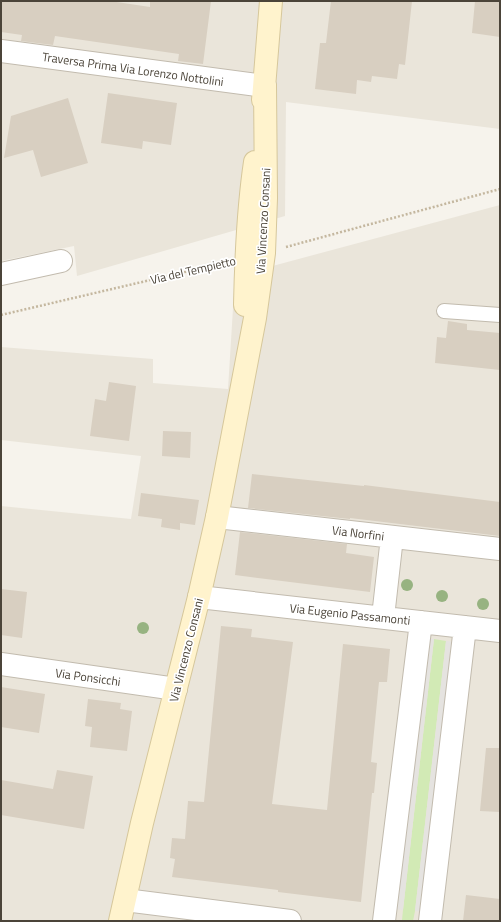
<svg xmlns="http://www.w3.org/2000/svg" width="501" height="922" font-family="'Titillium Web',sans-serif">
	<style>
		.residential { fill: #eae5da }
		.green { fill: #d2eab5 }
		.parking { fill: #e5e3e0 }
		.building { fill: #d8cfc1 }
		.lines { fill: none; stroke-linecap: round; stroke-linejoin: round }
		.lane-casing { stroke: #c2bbae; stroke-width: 16 }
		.street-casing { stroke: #c2bbae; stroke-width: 24 }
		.secondary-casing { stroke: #d6c79b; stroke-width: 24 }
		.path { stroke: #c4b79f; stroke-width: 2.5; stroke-dasharray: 2 2; stroke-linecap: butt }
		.lane { stroke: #fff; stroke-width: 14 }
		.street { stroke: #fff; stroke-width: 22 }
		.secondary { stroke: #fff3cd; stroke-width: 22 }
		.tree { fill: #97b381 }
		.labels { text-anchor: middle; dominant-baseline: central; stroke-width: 3.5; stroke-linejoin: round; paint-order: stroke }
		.street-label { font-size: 12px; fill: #4b4439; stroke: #fff }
	</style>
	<rect width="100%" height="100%" fill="#f6f3ec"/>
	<path class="residential" d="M1,1H500V129L286,102L285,216L77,276L74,246L1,261Z
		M500,205V921H1V506L131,519L141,456L1,440V347L153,359V383L228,389L235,276Z"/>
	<path class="green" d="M434,639L446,641L415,911L413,921L402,920L403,910Z"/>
	<path class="parking" d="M424,638L434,639L403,910L393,909Z
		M446,641L455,642L424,912L415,911Z"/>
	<path class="building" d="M1,1H110L150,7V1H211L203,64L178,61L179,54L55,36L53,45L21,41L22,35L1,32Z
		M331,1H412L405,65L399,64L397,79L372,76L371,82L357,80L356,94L315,89L320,43H326Z
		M475,1H500V37L472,33Z
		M108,93L177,103L171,145L143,141L142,149L101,143Z
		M68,98L88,163L41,177L33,150L4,158L11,116Z
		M448,321L467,324V330L500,333V370L435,363L437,337L446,338Z
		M109,382L136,386L129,441L90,436L95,399L106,401Z
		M163,431L191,432L190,458L162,456Z
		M252,474L364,486V485L500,502V536L350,518V519L248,508Z
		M141,493L199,500L195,525L180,523V530L161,527L162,519L138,516Z
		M240,532L347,544L346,553L374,557L370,592L235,575Z
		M1,589L27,592L22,638L1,635Z
		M221,626L252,629L251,637L293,642L272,804L327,810L343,644L390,649L387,682H379L371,762L377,763L374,793H372L361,902L278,892V890L172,877L175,859L170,858L172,838L185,839L188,801L204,802Z
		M1,687L45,694L39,733L1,727Z
		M88,699L121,703L120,709L132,711L127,751L90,747L92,727L85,726Z
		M486,748H500V812L480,811Z
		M57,770L93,776L84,829L1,815V780L53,789Z
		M466,895L500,899V921H463Z"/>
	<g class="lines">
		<g class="lane-casing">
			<path id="lane" d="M444,311L500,315"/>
		</g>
		<g class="street-casing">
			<path id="street" d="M1,51L265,86
				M1,274L61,261
				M217,517L500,549
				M199,597L500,631
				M383,617L392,537
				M1,664L176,689
				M125,900L290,921
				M384,921L421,622
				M430,921L465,627"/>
		</g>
		<g class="secondary-casing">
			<path id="secondary" d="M263,100L271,1
				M245,305C246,257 248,209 255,162
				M120,921L142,823L199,597L217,517L255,318L264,253L266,198L265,86"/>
		</g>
		<path class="path" d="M286,247L500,189
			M1,315L223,263"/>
		<use href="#lane" class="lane"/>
		<use href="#street" class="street"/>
		<use href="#secondary" class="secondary"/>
	</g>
	<g class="tree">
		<circle cx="407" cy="585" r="6"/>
		<circle cx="442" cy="596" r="6"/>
		<circle cx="483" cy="604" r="6"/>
		<circle cx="143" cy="628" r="6"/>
	</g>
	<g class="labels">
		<g class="street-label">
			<text transform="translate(133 69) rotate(8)">Traversa Prima Via Lorenzo Nottolini</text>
			<text transform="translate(263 221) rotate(-87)">Via Vincenzo Consani</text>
			<text transform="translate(193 270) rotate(-13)">Via del Tempietto</text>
			<text transform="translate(358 533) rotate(7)">Via Norfini</text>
			<text transform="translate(350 614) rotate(6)">Via Eugenio Passamonti</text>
			<text transform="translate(186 650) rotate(-76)">Via Vincenzo Consani</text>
			<text transform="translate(88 677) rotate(8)">Via Ponsicchi</text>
		</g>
	</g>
	<rect width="501" height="922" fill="none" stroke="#4b4439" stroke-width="4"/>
</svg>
